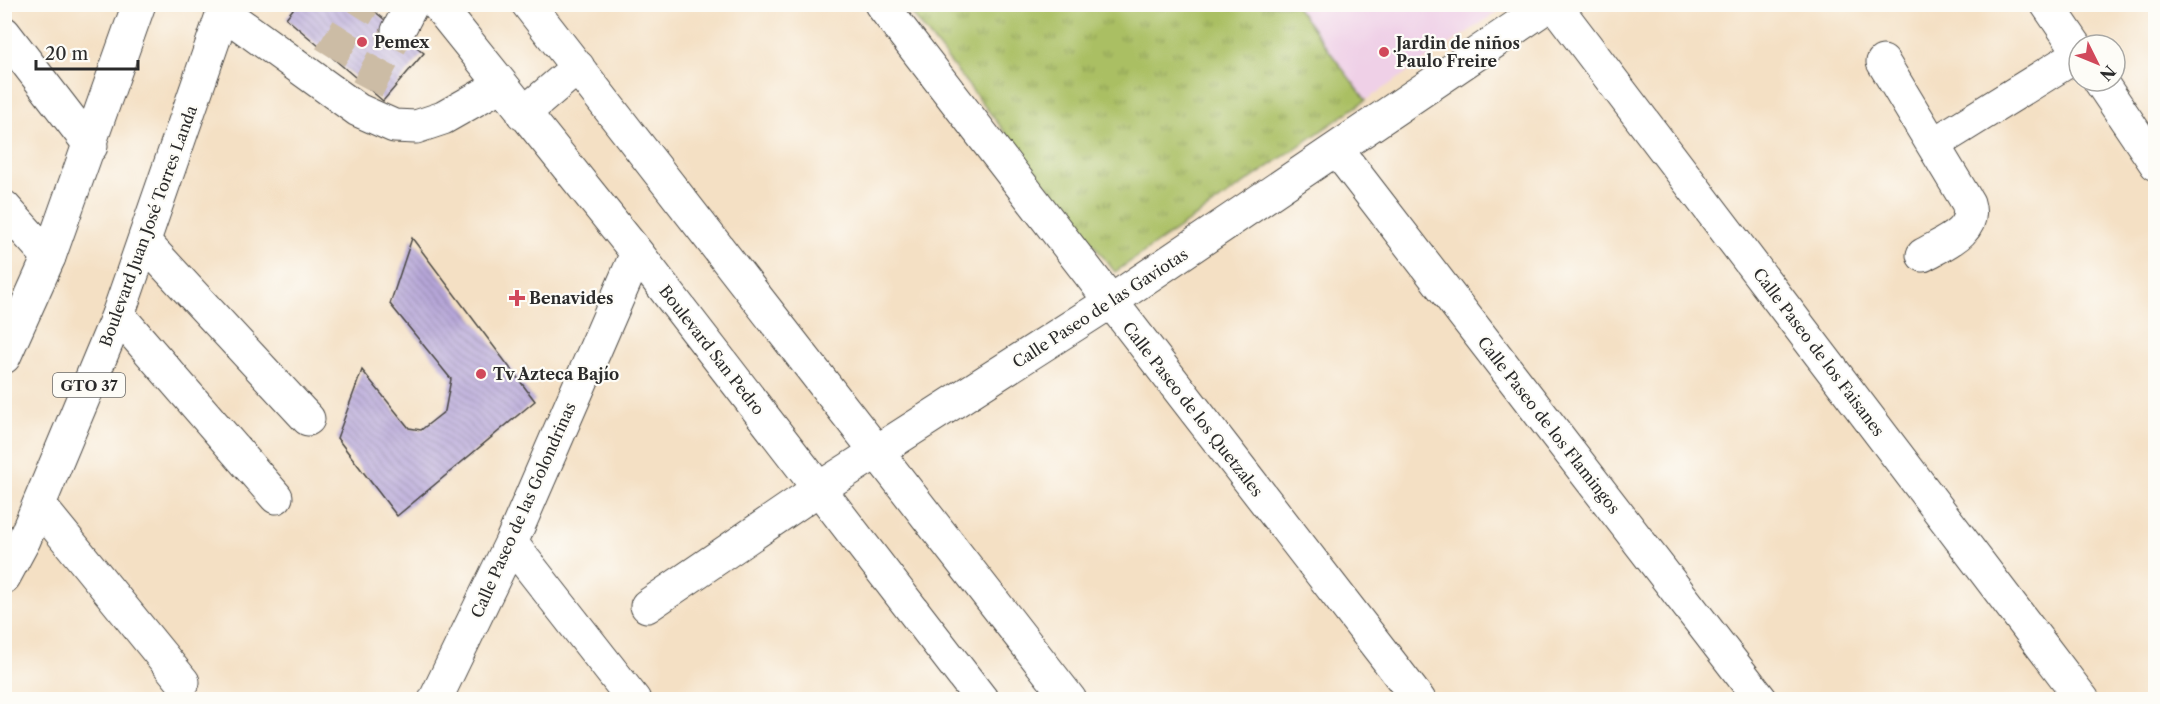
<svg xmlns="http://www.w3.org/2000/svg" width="2160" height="704" font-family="'Libre Caslon Text',serif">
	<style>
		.built { fill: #efd0e7 }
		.grass { fill: url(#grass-tufts); stroke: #6a7548; stroke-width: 1.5 }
		.building { fill: url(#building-back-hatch) }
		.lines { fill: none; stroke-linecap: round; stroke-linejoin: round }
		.minor-tunnel { stroke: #ccbca5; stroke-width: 33; stroke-dasharray: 33 16; stroke-linecap: butt }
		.minor-casing { stroke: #494642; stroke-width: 35 }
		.major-casing { stroke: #494642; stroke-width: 35 }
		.minor { stroke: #fff; stroke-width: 33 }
		.major { stroke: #fff; stroke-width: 33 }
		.poi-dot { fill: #d1495b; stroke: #fdfcf7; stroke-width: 2 }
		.labels { text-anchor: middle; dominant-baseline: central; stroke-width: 4.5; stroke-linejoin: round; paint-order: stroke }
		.shield { fill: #fdfcf7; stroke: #6a6a68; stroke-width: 1.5 }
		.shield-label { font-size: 15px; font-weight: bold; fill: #2b2b2b }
		.poi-label { font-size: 16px; font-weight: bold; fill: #2b2b2b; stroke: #fdfcf7; text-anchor: start }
		.street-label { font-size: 16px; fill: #2b2b2b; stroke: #fdfcf7 }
	</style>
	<defs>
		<pattern id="grass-tufts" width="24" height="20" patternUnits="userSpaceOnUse" patternTransform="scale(1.5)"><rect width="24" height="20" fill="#aabf64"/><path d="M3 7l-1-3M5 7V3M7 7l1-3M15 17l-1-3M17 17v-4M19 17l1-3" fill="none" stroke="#8b9b53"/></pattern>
		<pattern id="building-back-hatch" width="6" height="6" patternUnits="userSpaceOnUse" patternTransform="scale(1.5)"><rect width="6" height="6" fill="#b6a6d8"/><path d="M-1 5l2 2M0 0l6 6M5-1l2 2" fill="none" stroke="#9487af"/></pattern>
	</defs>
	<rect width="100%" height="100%" fill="#fdfcf7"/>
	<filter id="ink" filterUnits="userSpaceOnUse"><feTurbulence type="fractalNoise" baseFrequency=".0167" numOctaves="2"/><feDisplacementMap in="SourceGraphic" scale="12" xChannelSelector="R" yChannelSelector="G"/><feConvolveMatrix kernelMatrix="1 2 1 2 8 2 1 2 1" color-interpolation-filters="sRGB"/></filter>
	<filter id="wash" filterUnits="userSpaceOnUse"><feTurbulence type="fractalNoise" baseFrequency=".008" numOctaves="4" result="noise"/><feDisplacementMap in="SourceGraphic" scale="24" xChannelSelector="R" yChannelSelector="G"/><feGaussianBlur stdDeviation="1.35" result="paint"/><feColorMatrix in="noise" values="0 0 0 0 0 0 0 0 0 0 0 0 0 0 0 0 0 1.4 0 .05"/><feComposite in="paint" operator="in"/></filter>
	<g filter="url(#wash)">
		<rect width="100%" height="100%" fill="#f4e0c4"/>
		<path class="built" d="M1295,5H1508L1366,100Z"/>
		<path class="grass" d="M905,5H1295L1366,100L1115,272Z"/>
		<g id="blocks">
			<path class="building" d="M297,4H366L424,53L383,101L286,18Z
				M412,238L535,401L397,516L337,438L362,370L409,428L421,430L445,411L451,379L390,304Z"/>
		</g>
	</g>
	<g filter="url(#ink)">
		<use href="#blocks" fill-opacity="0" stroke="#494642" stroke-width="1.5"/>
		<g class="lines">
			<path class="minor-tunnel" d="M330,57L363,4
				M367,89L398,31"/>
			<g class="minor-casing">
				<path id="minor" d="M437,4L637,253L982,700
					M528,4L1070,700
					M881,4L1419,700
					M1554,4L2083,700
					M2047,4L2079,51
					M223,12L358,110L394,126L416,127L443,118L501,85
					M398,31L412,4
					M4,33L91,146
					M1883,62L1968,203C1977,232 1944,243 1923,255
					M2100,81L2156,164
					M523,114L578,67
					M1934,144L2079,54
					M1337,150L1761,700
					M4,207L49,257
					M144,242L308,419
					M118,315L276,497
					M39,505L183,682
					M511,543L634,700
					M647,606L820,488L1110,302L1550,4
					M435,700L511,543L637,253"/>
			</g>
			<g class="major-casing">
				<path id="major" d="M4,357L49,257L139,4
					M4,577L24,540L118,315L226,4"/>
			</g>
			<use href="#minor" class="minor"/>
			<use href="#major" class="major"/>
		</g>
	</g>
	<g class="poi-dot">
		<circle cx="362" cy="42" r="6"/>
		<circle cx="1384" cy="52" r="6"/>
		<path d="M514 289h6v6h6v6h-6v6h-6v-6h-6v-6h6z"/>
		<circle cx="481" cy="374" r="6"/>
	</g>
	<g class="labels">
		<rect class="shield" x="53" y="373" width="72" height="24" rx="4.5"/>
		<g class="shield-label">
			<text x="89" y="385">GTO 37</text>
		</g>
		<g class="poi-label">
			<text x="374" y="42">Pemex</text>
			<text x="1396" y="43">Jardin de niños<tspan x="1396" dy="18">Paulo Freire</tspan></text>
			<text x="529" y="298">Benavides</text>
			<text x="493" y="374">Tv Azteca Bajío</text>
		</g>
		<g class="street-label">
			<text transform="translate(148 226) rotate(-70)">Boulevard Juan José Torres Landa</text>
			<text transform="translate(1100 308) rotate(-33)">Calle Paseo de las Gaviotas</text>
			<text transform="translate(712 350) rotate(52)">Boulevard San Pedro</text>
			<text transform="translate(1819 352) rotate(53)">Calle Paseo de los Faisanes</text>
			<text transform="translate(1193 409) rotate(52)">Calle Paseo de los Quetzales</text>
			<text transform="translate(1549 425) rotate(52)">Calle Paseo de los Flamingos</text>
			<text transform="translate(523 510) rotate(-66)">Calle Paseo de las Golondrinas</text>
		</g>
	</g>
	<rect width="2160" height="704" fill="none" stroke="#fdfcf7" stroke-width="24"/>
	<g transform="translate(2097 63) rotate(133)"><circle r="28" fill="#fdfcf7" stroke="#a9a8a5" stroke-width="1.5"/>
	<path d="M0-4.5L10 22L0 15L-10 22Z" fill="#d1495b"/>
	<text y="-9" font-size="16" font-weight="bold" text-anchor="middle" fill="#2b2b2b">N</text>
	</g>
	<path d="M36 60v9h102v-9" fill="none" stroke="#2b2b2b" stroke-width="3"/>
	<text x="45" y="60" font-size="18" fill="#2b2b2b" stroke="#fdfcf7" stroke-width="4.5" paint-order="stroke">20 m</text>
</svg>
